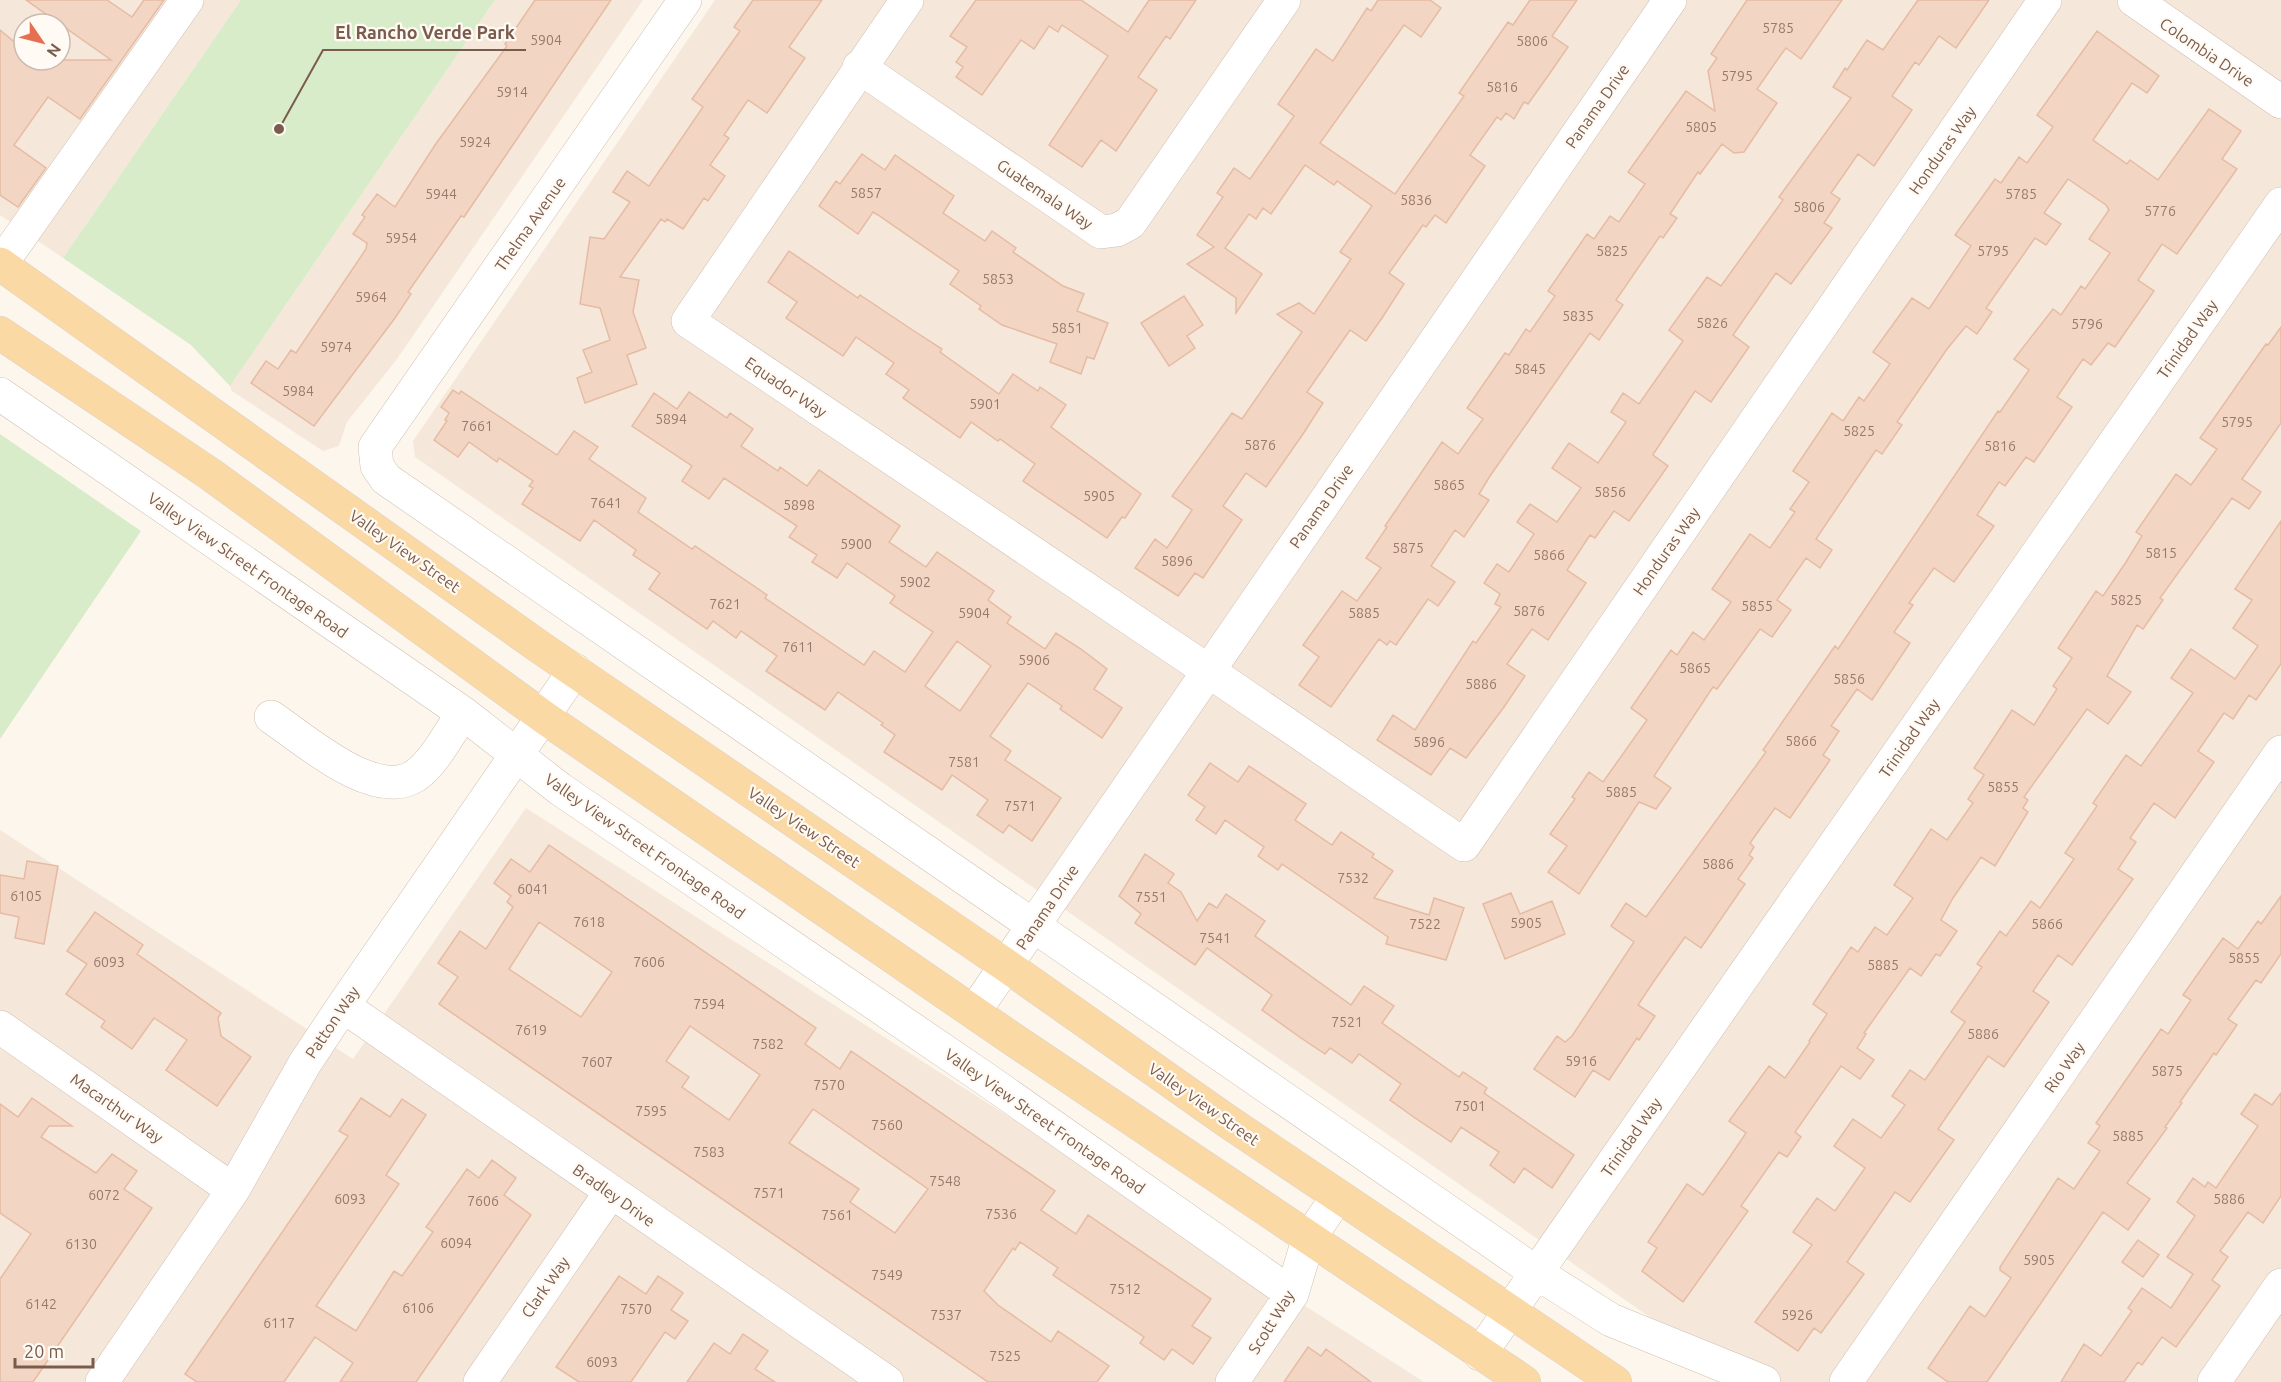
<svg xmlns="http://www.w3.org/2000/svg" width="2281" height="1382" font-family="Ubuntu,sans-serif">
	<style>
		.residential { fill: #f5e8da; fill-rule: evenodd }
		.green { fill: #d8ecc9 }
		.building { fill: #f3d5c3; stroke: #e6bba3; stroke-width: 1.5; fill-rule: evenodd }
		.lines { fill: none; stroke-linecap: round; stroke-linejoin: round }
		.minor-casing { stroke: #d1beb0; stroke-width: 34 }
		.major-casing { stroke: #dad1cd; stroke-width: 34 }
		.minor { stroke: #fff; stroke-width: 33 }
		.major { stroke: #fbd9a5; stroke-width: 33 }
		.labels { text-anchor: middle; dominant-baseline: central; stroke-width: 4.5; stroke-linejoin: round; paint-order: stroke }
		.number-label { font-size: 14px; fill: #987a6a }
		.street-label { font-size: 16px; fill: #7a5c4d; stroke: #fffaf3 }
		.leader { fill: none; stroke: #7a5c4d; stroke-width: 2 }
		.callout-dot { fill: #7a5c4d; stroke: #fffaf3; stroke-width: 2 }
		.callout-label { font-size: 18px; text-anchor: middle; font-weight: bold; fill: #7a5c4d; stroke: #fffaf3; stroke-width: 4.5; stroke-linejoin: round; paint-order: stroke }
	</style>
	<rect width="100%" height="100%" fill="#fdf6ec"/>
	<path class="residential" d="M0,0H241L63,258L0,215ZM24,24H60V60H24Z
		M495,0H643L397,359L347,422L339,446L323,451L232,391L230,386Z
		M715,0H2281V1382H1743L415,457L413,441Z
		M526,808L1424,1382H0V830L353,1059Z"/>
	<path class="green" d="M241,0H495L230,386L191,345L63,258Z
		M0,434L141,531L0,739Z"/>
	<path class="building" d="M26,0H107L132,17L144,0H164L80,119L48,97L14,145L46,168L18,207L0,195V30L24,50V60H111Z
		M535,0H611L464,217L461,216L408,292L411,294L395,318L314,426L251,383L266,361L278,369L291,350L296,353L366,249L367,243L353,234L365,217L362,215L377,194L395,207L435,145L507,46L505,44Z
		M753,0H822L789,47L805,58L767,113L748,100L724,135L729,138L710,165L725,176L708,201L704,198L683,229L667,219L665,222L661,219L620,277L639,280L633,312L646,348L627,355L637,384L585,403L577,378L592,372L583,350L610,340L600,308L580,304L590,237L604,239L630,202L613,192L627,171L649,186L703,107L692,99L740,31L734,27Z
		M976,0H1081L1128,32L1149,0H1196L1170,39L1166,36L1138,77L1157,90L1116,151L1101,140L1082,167L1049,145L1108,56L1062,25L1058,32L1049,26L1034,49L1021,40L982,95L956,77L963,67L956,62L967,47L950,36Z
		M1378,0H1430L1441,8L1421,37L1404,25L1320,143L1395,194L1464,96L1459,93L1508,22L1513,25L1530,0H1577L1552,36L1568,47L1550,73L1528,104L1524,102L1514,119L1506,113L1501,120L1497,117L1470,155L1485,166L1446,223L1435,215L1426,227L1423,225L1389,273L1404,284L1382,318L1366,341L1350,330L1307,392L1323,403L1303,434L1266,487L1246,473L1223,506L1242,520L1203,578L1195,573L1178,596L1135,568L1155,539L1167,548L1192,510L1172,496L1232,413L1242,419L1302,332L1277,314L1299,303L1314,314L1351,259L1340,252L1372,206L1337,181L1334,185L1305,165L1271,214L1263,208L1256,219L1249,214L1225,248L1262,274L1236,313V298L1187,264L1214,247L1197,235L1223,197L1217,193L1234,168L1250,179L1294,116L1278,104L1316,49L1333,61L1367,8L1371,11Z
		M1747,0H1842L1801,59L1786,48L1780,56L1757,89L1777,103L1744,152L1734,153L1722,144L1700,174L1698,172L1670,214L1677,218L1663,238L1660,236L1616,300L1623,305L1599,340L1590,333L1490,476L1479,494L1489,500L1464,537L1455,530L1431,566L1455,582L1438,606L1428,599L1396,645L1390,641L1387,645L1379,639L1331,707L1299,685L1319,657L1303,645L1342,591L1357,601L1381,568L1366,558L1387,527L1385,526L1442,442L1458,454L1483,419L1467,408L1505,353L1509,355L1526,329L1530,332L1555,296L1548,291L1587,234L1594,239L1610,216L1619,222L1645,184L1628,172L1686,91L1715,111L1708,71L1717,58L1711,54Z
		M1918,0H1989L1956,48L1939,36L1919,65L1915,62L1892,96L1912,110L1874,166L1858,154L1831,193L1840,199L1824,223L1832,228L1791,284L1776,273L1733,335L1749,347L1711,402L1695,391L1654,453L1653,455L1668,466L1629,521L1614,511L1595,538L1590,535L1567,570L1586,583L1548,640L1532,629L1507,664L1525,676L1504,707L1466,758L1450,748L1431,775L1377,740L1393,715L1415,730L1473,641L1476,643L1501,607L1495,604L1500,594L1484,583L1497,564L1509,572L1534,534L1517,522L1530,504L1557,522L1581,488L1552,468L1569,443L1598,463L1626,422L1611,412L1623,393L1639,404L1683,341L1669,330L1707,277L1721,286L1783,200L1779,197L1851,98L1833,87L1845,68L1847,70L1867,40L1883,50Z
		M2097,31L2159,76L2147,93L2132,83L2093,140L2127,164L2130,160L2158,180L2209,109L2241,131L2222,159L2237,169L2177,254L2162,244L2138,280L2154,291L2115,347L2108,343L2091,365L2083,359L2057,397L2072,407L2034,462L2026,457L2005,486L1999,482L1977,515L1994,526L1954,582L1934,568L1909,603L1913,605L1894,632L1910,643L1872,700L1857,689L1831,726L1839,731L1823,755L1830,760L1790,818L1775,808L1750,843L1754,847L1749,855L1753,858L1738,879L1745,884L1701,948L1685,937L1654,981L1638,1005L1655,1016L1639,1040L1637,1038L1609,1080L1593,1070L1575,1097L1534,1069L1557,1036L1565,1042L1572,1036L1634,942L1611,926L1626,903L1646,917L1766,752L1763,750L1835,646L1838,649L1998,411L2000,412L2029,370L2014,359L2053,309L2061,315L2081,286L2085,289L2110,253L2089,239L2109,210L2106,205L2068,179L2044,213L2061,224L2046,245L2035,238L1986,308L1992,312L1977,334L1966,326L1947,349L1897,422L1902,425L1882,454L1876,450L1816,539L1832,550L1820,568L1806,558L1777,600L1791,610L1772,637L1760,629L1717,689L1713,687L1654,776L1671,788L1656,809L1639,802L1579,894L1548,872L1567,846L1550,834L1575,799L1572,797L1589,772L1603,782L1647,720L1631,708L1671,650L1677,655L1693,632L1704,640L1731,602L1712,589L1750,534L1770,548L1795,512L1790,509L1809,482L1793,471L1832,413L1843,421L1859,397L1864,401L1890,364L1873,352L1912,298L1929,309L1971,246L1955,235L1995,179L2001,183L2019,157L2027,163L2053,127L2037,115Z
		M862,154L885,170L895,155L954,196L943,213L985,241L992,231L1016,248L1013,252L1063,286L1084,294L1077,311L1108,323L1094,359L1087,357L1081,374L1050,362L1057,344L1002,325L979,309L981,306L950,284L959,271L878,215L873,212L858,234L819,206L836,181L840,184Z
		M789,251L858,298L860,295L914,331L942,349L940,352L999,394L1013,374L1038,391L1040,387L1066,405L1051,427L1141,494L1125,518L1122,517L1107,538L1023,481L1035,464L1000,439L998,441L971,422L960,438L903,398L909,390L886,374L894,363L856,337L843,356L786,318L797,302L768,282Z
		M1184,296L1203,325L1187,336L1195,348L1169,366L1141,323Z
		M2281,327V423L2242,479L2261,492L2249,509L2232,498L2160,598L2163,600L2143,629L2137,625L2107,676L2131,692L2108,724L2087,709L2024,797L2028,800L2023,808L2028,812L1995,866L1981,857L1953,898L1941,920L1957,931L1940,956L1936,954L1921,976L1910,968L1864,1033L1866,1034L1857,1048L1874,1060L1860,1079L1841,1066L1795,1132L1801,1137L1787,1157L1779,1152L1741,1206L1748,1211L1683,1302L1642,1271L1657,1248L1648,1242L1687,1184L1703,1195L1727,1161L1746,1133L1729,1121L1769,1066L1785,1078L1810,1042L1809,1041L1827,1014L1813,1004L1851,947L1858,952L1875,927L1887,935L1913,898L1894,885L1931,829L1947,840L1973,803L1968,799L1984,775L1974,768L2012,710L2034,725L2057,689L2053,686L2072,658L2058,648L2096,591L2103,596L2126,562L2142,536L2136,532L2176,474L2191,485L2217,449L2200,438L2266,344L2268,345Z
		M453,390L459,394L461,391L557,455L574,431L598,447L589,459L646,498L638,512L692,549L695,546L767,595L765,598L864,665L874,651L905,672L933,632L890,603L895,596L847,563L837,578L812,562L817,555L789,537L797,526L724,478L709,499L682,481L692,466L632,426L654,393L677,409L689,392L727,418L730,413L753,429L741,446L778,471L780,467L807,486L819,470L900,526L889,542L926,567L937,552L994,591L988,600L1011,617L1007,623L1045,649L1056,633L1081,649L1107,669L1094,689L1122,708L1102,738L1060,709L1062,706L1028,683L990,736L1011,751L1005,760L1061,798L1032,841L1009,825L1003,833L977,815L988,800L952,775L942,790L884,752L895,735L881,725L883,723L838,692L825,710L766,671L777,656L741,631L736,638L713,621L707,629L649,589L660,573L633,555L636,550L594,520L580,541L522,504L533,488L529,486L533,481L499,458L497,462L469,442L458,457L434,440L447,421L445,420L449,413L441,407ZM957,641L991,666L960,711L925,686Z
		M2281,521V664L2256,700L2249,695L2233,719L2224,713L2198,751L2214,762L2175,818L2154,803L2130,838L2136,842L2118,869L2133,879L2072,965L2058,955L2033,991L2049,1002L2004,1067L1988,1056L1938,1129L1954,1140L1910,1202L1895,1192L1847,1262L1864,1274L1821,1333L1814,1328L1798,1351L1755,1322L1812,1245L1793,1232L1817,1198L1835,1211L1865,1168L1834,1146L1853,1119L1881,1138L1905,1105L1892,1096L1910,1070L1925,1080L1965,1022L1951,1012L1982,967L1977,964L2000,931L2006,936L2031,901L2040,908L2074,859L2065,853L2097,806L2093,803L2126,755L2141,766L2193,693L2171,678L2191,649L2235,679L2258,646L2233,628L2252,600L2235,589Z
		M1210,763L1238,782L1249,766L1306,804L1295,820L1332,845L1341,832L1374,854L1372,857L1393,871L1374,898L1429,915L1434,898L1464,908L1446,960L1386,944L1388,937L1282,864L1278,870L1258,856L1264,847L1225,820L1216,834L1196,820L1205,807L1188,795Z
		M549,845L816,1028L805,1044L840,1069L851,1051L1055,1191L1041,1210L1076,1234L1088,1215L1211,1299L1192,1326L1211,1338L1193,1364L1172,1349L1164,1360L1140,1343L1144,1337L1053,1275L1058,1268L1020,1242L1015,1250L1013,1248L984,1291L998,1305L1051,1342L1058,1331L1109,1366L1097,1382H988L439,1004L458,977L438,963L460,931L486,949L513,907L507,902L511,896L494,883L511,859L530,872ZM539,922L612,972L581,1017L509,969ZM690,1026L760,1075L729,1120L682,1087L689,1077L666,1061ZM813,1109L928,1189L895,1233L850,1202L859,1189L789,1143Z
		M1145,854L1174,874L1168,883L1181,892L1197,921L1209,903L1217,908L1226,894L1265,921L1255,936L1351,1005L1364,986L1394,1006L1382,1023L1459,1077L1463,1072L1487,1088L1484,1093L1574,1155L1552,1188L1524,1168L1514,1183L1490,1165L1499,1152L1461,1127L1451,1142L1415,1118L1390,1100L1401,1084L1359,1054L1352,1063L1330,1048L1325,1054L1301,1038L1262,1010L1272,995L1207,948L1195,965L1135,923L1141,914L1119,896Z
		M27,861L58,866L44,944L15,938L19,917L0,913V875L24,879Z
		M1511,893L1520,914L1552,901L1565,934L1505,959L1483,904Z
		M2281,896V954L2261,983L2256,980L2228,1019L2237,1025L2216,1055L2214,1053L2180,1102L2182,1103L2165,1127L2167,1128L2127,1183L2150,1199L2128,1230L2103,1212L1987,1382H1948L1928,1368L1970,1306L1985,1317L2011,1278L2000,1270V1267L2058,1178L2074,1189L2100,1151L2088,1143L2100,1126L2096,1123L2161,1029L2168,1034L2191,1000L2183,995L2223,938L2238,949L2258,921L2261,924Z
		M95,912L143,945L137,954L221,1013L218,1018L221,1036L251,1057L217,1106L166,1070L187,1040L154,1018L132,1049L101,1027L105,1021L66,994L87,964L67,951Z
		M2281,1093V1196L2263,1223L2248,1212L2220,1251L2228,1257L2212,1280L2220,1286L2176,1347L2162,1337L2142,1365L2138,1362L2124,1382H2061L2084,1344L2101,1356L2132,1311L2128,1308L2142,1288L2171,1308L2193,1274L2167,1257L2195,1216L2177,1202L2193,1178L2205,1187L2208,1182L2216,1188L2258,1126L2241,1114L2255,1094L2272,1105Z
		M32,1098L72,1126H49L41,1137L96,1173L112,1154L137,1171L124,1189L152,1208L33,1382H0V1279L31,1234L0,1213V1104L18,1117Z
		M361,1098L390,1117L402,1099L426,1115L386,1175L399,1184L316,1306L356,1331L394,1271L402,1276L433,1232L426,1227L467,1169L479,1178L492,1160L516,1178L504,1195L531,1215L416,1382H340L353,1363L315,1337L284,1382H197L185,1374L348,1136L339,1131Z
		M2138,1240L2159,1255L2143,1277L2122,1262Z
		M619,1276L646,1294L658,1276L683,1293L671,1310L688,1321L675,1339L665,1332L631,1382H579L556,1367Z
		M743,1334L768,1351L755,1369L775,1382H687L714,1343L730,1354Z
		M1308,1347L1321,1356L1326,1349L1371,1382H1284Z"/>
	<g class="lines">
		<g class="minor-casing">
			<path id="minor" d="M685,0L375,447L377,466L386,479L1537,1273L1611,1320L1764,1382
				M907,0L688,321L1207,670L1464,845L2045,0
				M2134,0L2281,102
				M859,67L1101,232L1117,230L1130,223L1284,0
				M1,264L187,0
				M0,394L463,713L560,789L987,1080L1292,1294
				M271,717C304,739 374,802 415,776C435,762 449,733 463,713
				M343,1006L887,1382
				M974,1012L1670,0
				M0,1027L233,1190
				M1480,1354L2281,204
				M102,1382L233,1190L305,1063L343,1006L575,670
				M480,1382L610,1193
				M1232,1382L1292,1294L1308,1240L1338,1196
				M1846,1382L2281,752
				M2214,1382L2281,1285"/>
		</g>
		<g class="major-casing">
			<path id="major" d="M0,264L541,648L1007,966L1227,1121L1615,1382
				M0,333L210,474L545,718L1014,1040L1524,1382"/>
		</g>
		<use href="#minor" class="minor"/>
		<use href="#major" class="major"/>
	</g>
	<g class="labels">
		<g class="number-label">
			<text x="1778" y="28">5785</text>
			<text x="546" y="40">5904</text>
			<text x="1532" y="41">5806</text>
			<text x="1737" y="76">5795</text>
			<text x="1502" y="87">5816</text>
			<text x="512" y="92">5914</text>
			<text x="1701" y="127">5805</text>
			<text x="475" y="142">5924</text>
			<text x="866" y="193">5857</text>
			<text x="441" y="194">5944</text>
			<text x="2021" y="194">5785</text>
			<text x="1416" y="200">5836</text>
			<text x="1809" y="207">5806</text>
			<text x="2160" y="211">5776</text>
			<text x="401" y="238">5954</text>
			<text x="1612" y="251">5825</text>
			<text x="1993" y="251">5795</text>
			<text x="998" y="279">5853</text>
			<text x="371" y="297">5964</text>
			<text x="1578" y="316">5835</text>
			<text x="1712" y="323">5826</text>
			<text x="2087" y="324">5796</text>
			<text x="1067" y="328">5851</text>
			<text x="336" y="347">5974</text>
			<text x="1530" y="369">5845</text>
			<text x="298" y="391">5984</text>
			<text x="985" y="404">5901</text>
			<text x="671" y="419">5894</text>
			<text x="2237" y="422">5795</text>
			<text x="477" y="426">7661</text>
			<text x="1859" y="431">5825</text>
			<text x="1260" y="445">5876</text>
			<text x="2000" y="446">5816</text>
			<text x="1449" y="485">5865</text>
			<text x="1610" y="492">5856</text>
			<text x="1099" y="496">5905</text>
			<text x="606" y="503">7641</text>
			<text x="799" y="505">5898</text>
			<text x="856" y="544">5900</text>
			<text x="1408" y="548">5875</text>
			<text x="2161" y="553">5815</text>
			<text x="1549" y="555">5866</text>
			<text x="1177" y="561">5896</text>
			<text x="915" y="582">5902</text>
			<text x="2126" y="600">5825</text>
			<text x="725" y="604">7621</text>
			<text x="1757" y="606">5855</text>
			<text x="1529" y="611">5876</text>
			<text x="974" y="613">5904</text>
			<text x="1364" y="613">5885</text>
			<text x="798" y="647">7611</text>
			<text x="1034" y="660">5906</text>
			<text x="1695" y="668">5865</text>
			<text x="1849" y="679">5856</text>
			<text x="1481" y="684">5886</text>
			<text x="1801" y="741">5866</text>
			<text x="1429" y="742">5896</text>
			<text x="964" y="762">7581</text>
			<text x="2003" y="787">5855</text>
			<text x="1621" y="792">5885</text>
			<text x="1020" y="806">7571</text>
			<text x="1718" y="864">5886</text>
			<text x="1353" y="878">7532</text>
			<text x="533" y="889">6041</text>
			<text x="26" y="896">6105</text>
			<text x="1151" y="897">7551</text>
			<text x="589" y="922">7618</text>
			<text x="1526" y="923">5905</text>
			<text x="1425" y="924">7522</text>
			<text x="2047" y="924">5866</text>
			<text x="1215" y="938">7541</text>
			<text x="2244" y="958">5855</text>
			<text x="109" y="962">6093</text>
			<text x="649" y="962">7606</text>
			<text x="1883" y="965">5885</text>
			<text x="709" y="1004">7594</text>
			<text x="1347" y="1022">7521</text>
			<text x="531" y="1030">7619</text>
			<text x="1983" y="1034">5886</text>
			<text x="768" y="1044">7582</text>
			<text x="1581" y="1061">5916</text>
			<text x="597" y="1062">7607</text>
			<text x="2167" y="1071">5875</text>
			<text x="829" y="1085">7570</text>
			<text x="1470" y="1106">7501</text>
			<text x="651" y="1111">7595</text>
			<text x="887" y="1125">7560</text>
			<text x="2128" y="1136">5885</text>
			<text x="709" y="1152">7583</text>
			<text x="945" y="1181">7548</text>
			<text x="769" y="1193">7571</text>
			<text x="104" y="1195">6072</text>
			<text x="350" y="1199">6093</text>
			<text x="2229" y="1199">5886</text>
			<text x="483" y="1201">7606</text>
			<text x="1001" y="1214">7536</text>
			<text x="837" y="1215">7561</text>
			<text x="456" y="1243">6094</text>
			<text x="81" y="1244">6130</text>
			<text x="2039" y="1260">5905</text>
			<text x="887" y="1275">7549</text>
			<text x="1125" y="1289">7512</text>
			<text x="41" y="1304">6142</text>
			<text x="418" y="1308">6106</text>
			<text x="636" y="1309">7570</text>
			<text x="946" y="1315">7537</text>
			<text x="1797" y="1315">5926</text>
			<text x="279" y="1323">6117</text>
			<text x="1005" y="1356">7525</text>
			<text x="602" y="1362">6093</text>
		</g>
		<g class="street-label">
			<text transform="translate(2207 52) rotate(34)">Colombia Drive</text>
			<text transform="translate(1597 106) rotate(-55)">Panama Drive</text>
			<text transform="translate(1942 150) rotate(-55)">Honduras Way</text>
			<text transform="translate(1045 194) rotate(34)">Guatemala Way</text>
			<text transform="translate(530 224) rotate(-55)">Thelma Avenue</text>
			<text transform="translate(2187 339) rotate(-55)">Trinidad Way</text>
			<text transform="translate(786 387) rotate(34)">Equador Way</text>
			<text transform="translate(1321 506) rotate(-55)">Panama Drive</text>
			<text transform="translate(405 551) rotate(35)">Valley View Street</text>
			<text transform="translate(1666 551) rotate(-55)">Honduras Way</text>
			<text transform="translate(248 565) rotate(35)">Valley View Street Frontage Road</text>
			<text transform="translate(1909 738) rotate(-55)">Trinidad Way</text>
			<text transform="translate(804 827) rotate(34)">Valley View Street</text>
			<text transform="translate(645 846) rotate(35)">Valley View Street Frontage Road</text>
			<text transform="translate(1047 907) rotate(-56)">Panama Drive</text>
			<text transform="translate(332 1022) rotate(-56)">Patton Way</text>
			<text transform="translate(2064 1067) rotate(-55)">Rio Way</text>
			<text transform="translate(1204 1104) rotate(35)">Valley View Street</text>
			<text transform="translate(117 1108) rotate(35)">Macarthur Way</text>
			<text transform="translate(1045 1121) rotate(35)">Valley View Street Frontage Road</text>
			<text transform="translate(1631 1137) rotate(-55)">Trinidad Way</text>
			<text transform="translate(614 1195) rotate(35)">Bradley Drive</text>
			<text transform="translate(545 1287) rotate(-55)">Clark Way</text>
			<text transform="translate(1271 1322) rotate(-58)">Scott Way</text>
		</g>
	</g>
	<path class="leader" d="M279 129L323 50H526"/>
	<circle class="callout-dot" cx="279" cy="129" r="6"/>
	<g class="callout-label">
		<text x="425" y="39">El Rancho Verde Park</text>
	</g>
	<g transform="translate(42 42) rotate(125)"><circle r="28" fill="#fffaf3" stroke="#cabbb1" stroke-width="1.5"/>
	<path d="M0-4.5L10 22L0 15L-10 22Z" fill="#e76f51"/>
	<text y="-9" font-size="16" font-weight="bold" text-anchor="middle" fill="#7a5c4d">N</text>
	</g>
	<path d="M15 1358v9h78v-9" fill="none" stroke="#7a5c4d" stroke-width="3"/>
	<text x="24" y="1358" font-size="18" fill="#7a5c4d" stroke="#fffaf3" stroke-width="4.5" paint-order="stroke">20 m</text>
</svg>
